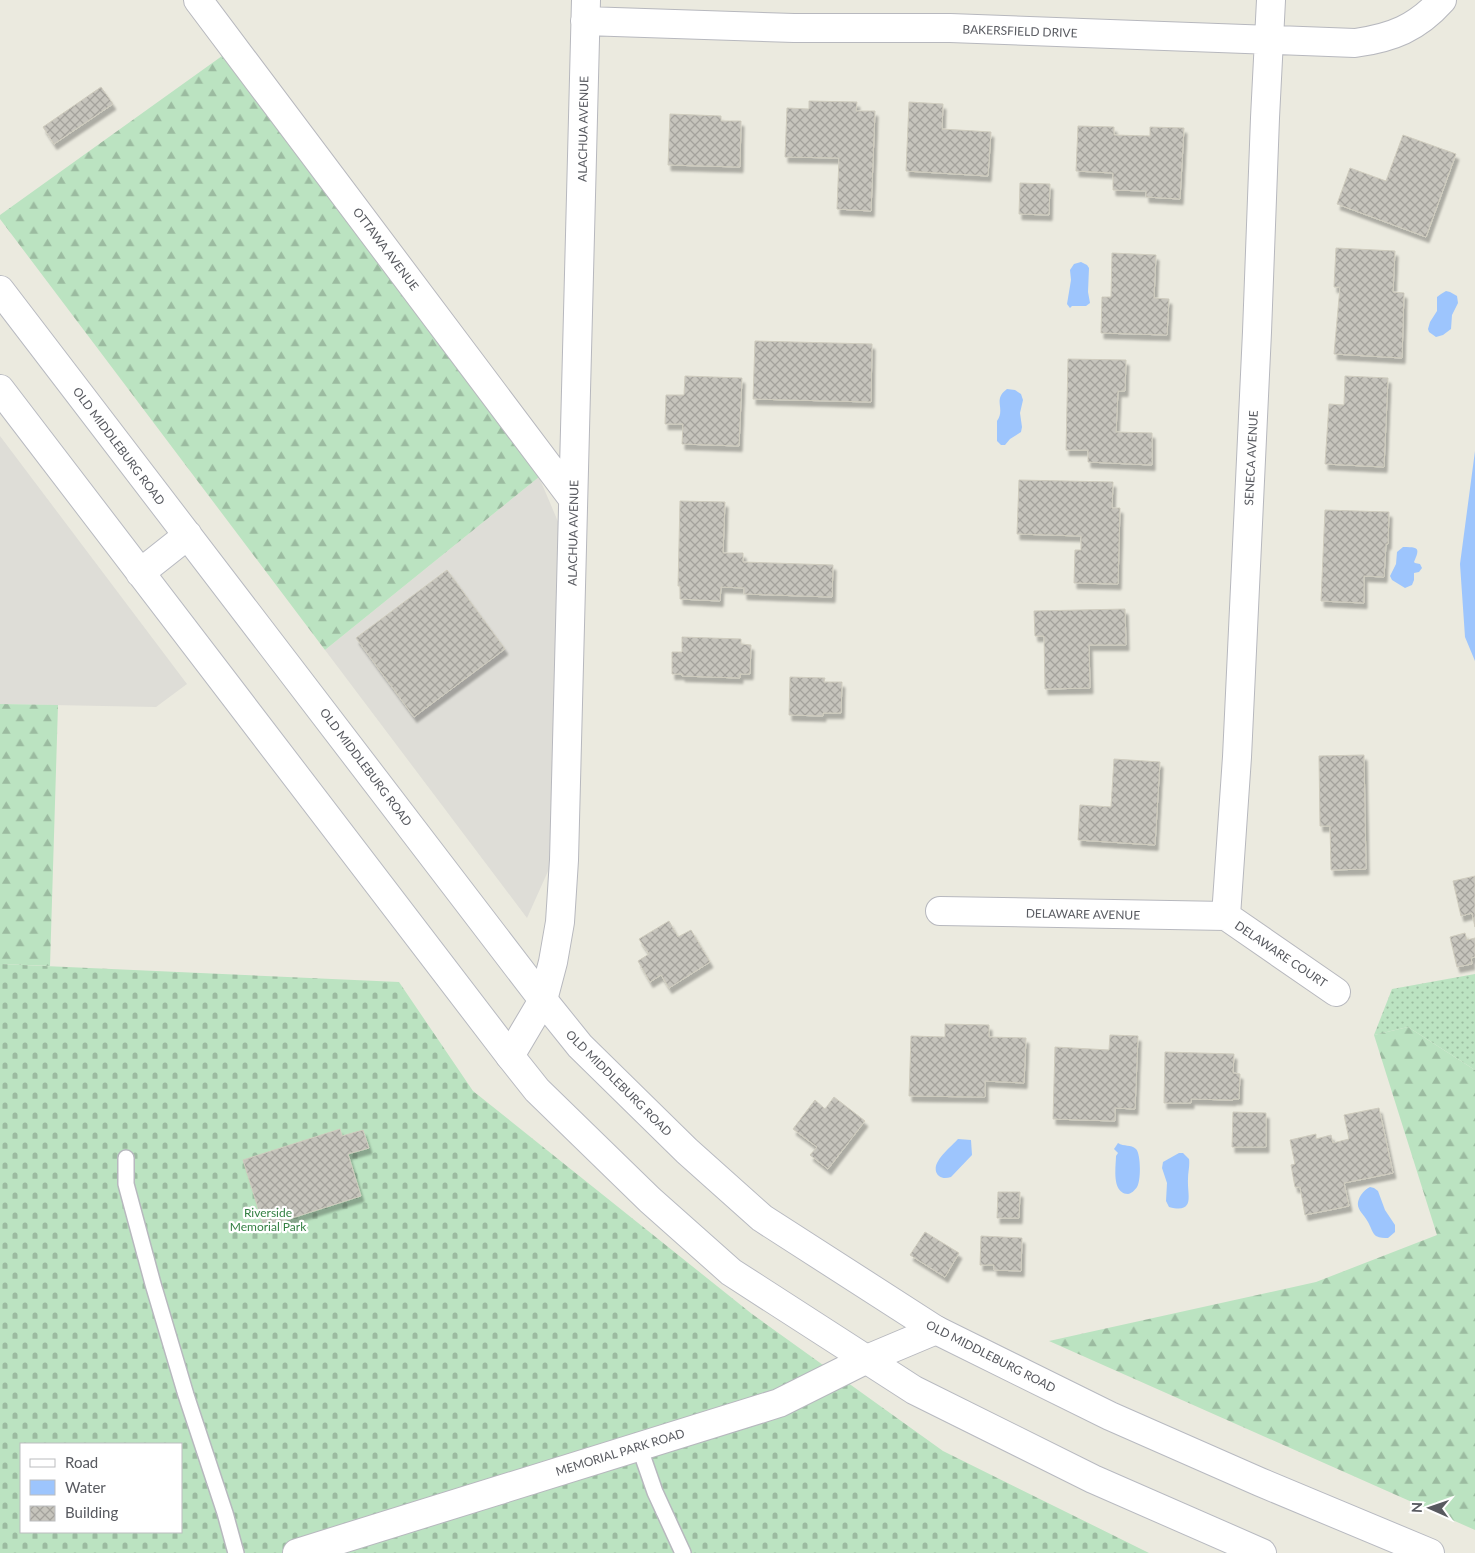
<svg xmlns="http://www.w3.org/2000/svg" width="1475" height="1553" font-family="Lato,sans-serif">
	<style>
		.industrial { fill: #deddd7 }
		.grass { fill: url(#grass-dots) }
		.forest { fill: url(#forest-firs) }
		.cemetery { fill: url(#cemetery-stones); fill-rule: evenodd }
		.water { fill: #9dc5fd }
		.building { fill: url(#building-cross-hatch); stroke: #cfccbe; filter: url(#shadow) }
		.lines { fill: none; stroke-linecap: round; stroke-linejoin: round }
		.service-casing { stroke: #b7b8be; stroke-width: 18 }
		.minor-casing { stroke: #b7b8be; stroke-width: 30 }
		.tertiary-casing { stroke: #b7b8be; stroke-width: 30 }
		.secondary-casing { stroke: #b8bac1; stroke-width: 30 }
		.service { stroke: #fff; stroke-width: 15 }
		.minor { stroke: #fff; stroke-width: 28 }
		.tertiary { stroke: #fff; stroke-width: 28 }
		.secondary { stroke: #fff; stroke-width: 28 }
		.labels { text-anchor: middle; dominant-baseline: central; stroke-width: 4.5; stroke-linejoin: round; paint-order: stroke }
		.street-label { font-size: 12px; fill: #585a60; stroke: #fff }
		.park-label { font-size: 12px; fill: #358144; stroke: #fff }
	</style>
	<defs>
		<pattern id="grass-dots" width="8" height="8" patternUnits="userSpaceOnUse" patternTransform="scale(1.25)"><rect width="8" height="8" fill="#bbe3c1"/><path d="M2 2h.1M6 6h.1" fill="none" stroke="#9bbba0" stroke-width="1.8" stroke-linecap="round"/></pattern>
		<pattern id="forest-firs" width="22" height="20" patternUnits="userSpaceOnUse" patternTransform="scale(1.25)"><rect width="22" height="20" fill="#bbe3c1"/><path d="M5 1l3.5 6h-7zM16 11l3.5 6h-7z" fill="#9bbba0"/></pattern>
		<pattern id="cemetery-stones" width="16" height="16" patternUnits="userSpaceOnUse" patternTransform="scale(1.25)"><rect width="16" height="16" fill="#bbe3c1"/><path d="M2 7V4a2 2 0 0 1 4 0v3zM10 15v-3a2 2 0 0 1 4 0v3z" fill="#9bbba0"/></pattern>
		<pattern id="building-cross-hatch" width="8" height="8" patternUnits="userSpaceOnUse" patternTransform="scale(1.25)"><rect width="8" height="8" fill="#c6c4bc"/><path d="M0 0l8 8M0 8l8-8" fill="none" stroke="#a4a29c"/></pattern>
		<filter id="shadow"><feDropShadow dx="3" dy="5.5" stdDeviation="1" flood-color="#0004"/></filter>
	</defs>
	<rect width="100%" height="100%" fill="#ebeadf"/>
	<path class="industrial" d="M0,436L187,684L156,707L0,704Z
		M539,477L559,524L549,869L527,918L325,650Z"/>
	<path class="grass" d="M1475,974V1070L1408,1027L1374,1035L1392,989Z"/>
	<path class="forest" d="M222,56L539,477L325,650L0,219V215Z
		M0,704L58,705L50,966L0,964Z
		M1408,1027L1475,1070V1530L1049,1341L1316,1282L1437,1235L1374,1035Z"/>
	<path class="cemetery" d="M0,964L399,982L473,1091L752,1314L943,1451L1149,1553H0ZM21,1444H181V1532H21Z"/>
	<path class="water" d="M1081,262L1087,265L1089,268L1088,292L1090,303L1086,306H1072L1070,308L1067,304L1071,280L1070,270L1074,264Z
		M1446,291L1450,292L1457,296L1458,303L1452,315L1451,329L1443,335L1436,337L1429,332L1428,329L1430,322L1437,311V297L1441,294Z
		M1007,389L1015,390L1021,394L1023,400L1020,413L1022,427L1021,432L1010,439L1005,445H1001L997,441V421C1006,408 992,400 1007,389Z
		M1475,451V661L1465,637L1460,564Z
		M1403,547C1419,547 1420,548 1414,562L1415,563L1420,564L1422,568L1419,572L1414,573V580L1412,585L1405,588L1392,580L1390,576L1396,564L1397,552Z
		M958,1139L971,1140L972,1155L951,1177C947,1178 943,1179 939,1176C927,1165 951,1147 958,1139Z
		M1118,1143C1124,1147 1131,1144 1136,1149C1141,1154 1141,1181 1137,1187C1135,1190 1131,1194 1128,1194C1111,1193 1116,1166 1116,1156L1118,1153L1114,1149Z
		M1179,1153H1183L1189,1159C1190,1165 1188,1172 1188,1179C1187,1195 1196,1214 1169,1207L1166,1201L1167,1183L1162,1168L1163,1162Z
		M1370,1187L1374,1188L1378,1191L1385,1210L1395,1225V1232L1388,1238C1384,1238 1380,1238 1376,1236C1372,1233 1371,1227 1368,1222C1362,1211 1353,1208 1361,1195C1364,1191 1366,1189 1370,1187Z"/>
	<path class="building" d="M101,87L113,104L54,144L43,127Z
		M809,101L857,102L856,111H875L871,211L837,209L839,158L785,157L787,108L809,109Z
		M909,102L943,104L942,129L991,132L988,176L906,171Z
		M670,114L721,116V121H741L740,167L668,165Z
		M1078,126L1114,127V135L1150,136V127L1184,128L1180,199L1146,197V191L1113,190V173L1076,171Z
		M1403,135L1456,154L1426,237L1337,204L1350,168L1386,181Z
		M1020,183L1050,184L1049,215L1019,214Z
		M1336,248L1395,251L1393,292L1404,293L1402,358L1334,354L1340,287H1334Z
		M1112,253L1156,255L1154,298L1169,299L1167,335L1101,333L1102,297H1111Z
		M755,341L872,344L871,402L753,399Z
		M1068,359L1126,360L1125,391H1118L1116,432L1152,433V465L1088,462V450H1066Z
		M685,376L742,378L739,446L682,444L683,424H665L666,395H684Z
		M1345,376L1388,378L1384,467L1325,464L1329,404L1344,405Z
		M1019,480L1113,482L1112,508H1120L1118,584L1074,583L1075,550H1081V536L1017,534Z
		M680,501L725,502L723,553H743V562L833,565L832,597L744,594V588L721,587L720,601L680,599V586H678Z
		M1325,510L1389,512L1388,544H1386L1384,577L1364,576V603L1321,601Z
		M447,570L505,649L414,717L356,638Z
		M1125,609L1126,645H1089L1090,688L1045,689L1044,636H1035L1034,611Z
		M682,637L741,639V644L751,645L750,674H740V678L682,676V674H672V652H682Z
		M790,677L825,678L824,682H842L841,713H823V716L789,715Z
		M1364,755L1366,869L1331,870L1330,826H1320L1319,756Z
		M1114,759L1160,762L1155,845L1078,840L1080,805L1111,807Z
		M1475,876V927L1472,913L1461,916L1453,881Z
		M669,921L678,937L691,930L710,962L669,988L661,975L650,982L638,961L649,954L639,939Z
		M1465,933L1467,940L1475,938V957L1471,958L1472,964L1457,967L1450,937Z
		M945,1024L989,1025V1037L1026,1038L1024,1083L985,1081V1097L909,1096L911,1036L945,1037Z
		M1110,1035L1138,1036L1135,1109L1115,1108V1121L1053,1119L1055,1047L1109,1050Z
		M1165,1052L1234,1054L1233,1073L1240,1074L1239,1099H1233V1100L1191,1099V1103H1164Z
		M834,1097L865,1121L828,1169L810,1155L817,1147L793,1129L815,1100L825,1109Z
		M1379,1108L1393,1173L1344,1183L1349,1206L1305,1215L1300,1187H1295L1291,1165L1295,1164L1290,1140L1316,1134V1139L1331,1135L1333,1143L1349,1139L1344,1115Z
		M1233,1112L1266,1113V1147H1232Z
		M340,1129L342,1136L363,1130L369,1148L348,1154L361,1196L264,1227L243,1160Z
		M998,1192H1020L1019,1218H997Z
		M925,1232L959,1253L945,1277L910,1255Z
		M981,1236L1022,1238L1021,1271L994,1270V1265H980Z"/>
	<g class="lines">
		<g class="service-casing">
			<path id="service" d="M126,1158V1184L153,1284L186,1395L225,1513L236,1553
				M639,1446L655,1492L683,1553"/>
		</g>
		<g class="minor-casing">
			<path id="minor" d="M198,0L573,499
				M585,21L794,28H950L1355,43C1392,38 1417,28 1442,0
				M940,911L1226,916
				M1226,916L1237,757L1257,332L1265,118L1271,0
				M1226,916L1336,992
				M510,1056L543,1000L553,962L560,922L564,860L586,0"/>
		</g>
		<g class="tertiary-casing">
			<path id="tertiary" d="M297,1553L779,1403L867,1359L936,1330"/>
		</g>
		<g class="secondary-casing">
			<path id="secondary" d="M0,290L543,1000L580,1046L687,1151L762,1218L936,1330L1110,1416L1260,1482L1430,1553
				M0,389L510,1056L537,1090L650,1200L731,1272L914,1390L1093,1479L1262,1553
				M140,573L188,535"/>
		</g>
		<use href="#service" class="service"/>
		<use href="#minor" class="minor"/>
		<use href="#tertiary" class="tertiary"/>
		<use href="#secondary" class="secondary"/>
	</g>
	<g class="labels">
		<g class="street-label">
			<text transform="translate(1020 31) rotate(2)">BAKERSFIELD DRIVE</text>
			<text transform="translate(583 129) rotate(-89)">ALACHUA AVENUE</text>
			<text transform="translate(386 249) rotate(53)">OTTAWA AVENUE</text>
			<text transform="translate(119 446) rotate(53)">OLD MIDDLEBURG ROAD</text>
			<text transform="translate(1251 458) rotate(-87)">SENECA AVENUE</text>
			<text transform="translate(573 533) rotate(-89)">ALACHUA AVENUE</text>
			<text transform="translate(366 767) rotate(53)">OLD MIDDLEBURG ROAD</text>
			<text transform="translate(1083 914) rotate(1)">DELAWARE AVENUE</text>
			<text transform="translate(1281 954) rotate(34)">DELAWARE COURT</text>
			<text transform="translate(619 1083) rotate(45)">OLD MIDDLEBURG ROAD</text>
			<text transform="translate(991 1356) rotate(27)">OLD MIDDLEBURG ROAD</text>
			<text transform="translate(620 1452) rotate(-17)">MEMORIAL PARK ROAD</text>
		</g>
		<g class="park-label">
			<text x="268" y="1212">Riverside<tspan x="268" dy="14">Memorial Park</tspan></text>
		</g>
	</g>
	<rect x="20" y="1443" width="162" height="90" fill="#ffffff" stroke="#bcbdbf"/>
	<rect x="30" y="1459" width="25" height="8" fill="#ffffff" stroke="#bcbdbf"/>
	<text x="65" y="1468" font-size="15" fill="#585a60">Road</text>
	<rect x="30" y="1480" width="25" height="15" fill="#9dc5fd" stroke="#bcbdbf"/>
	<text x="65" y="1493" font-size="15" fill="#585a60">Water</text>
	<rect x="30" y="1506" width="25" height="15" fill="url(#building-cross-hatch)" stroke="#bcbdbf"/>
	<text x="65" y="1518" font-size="15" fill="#585a60">Building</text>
	<g transform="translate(1430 1508) rotate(272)" stroke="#ffffff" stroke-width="4" paint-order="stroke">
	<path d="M0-4L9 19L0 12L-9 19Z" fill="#585a60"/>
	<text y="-8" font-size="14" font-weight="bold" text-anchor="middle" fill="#585a60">N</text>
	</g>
</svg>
